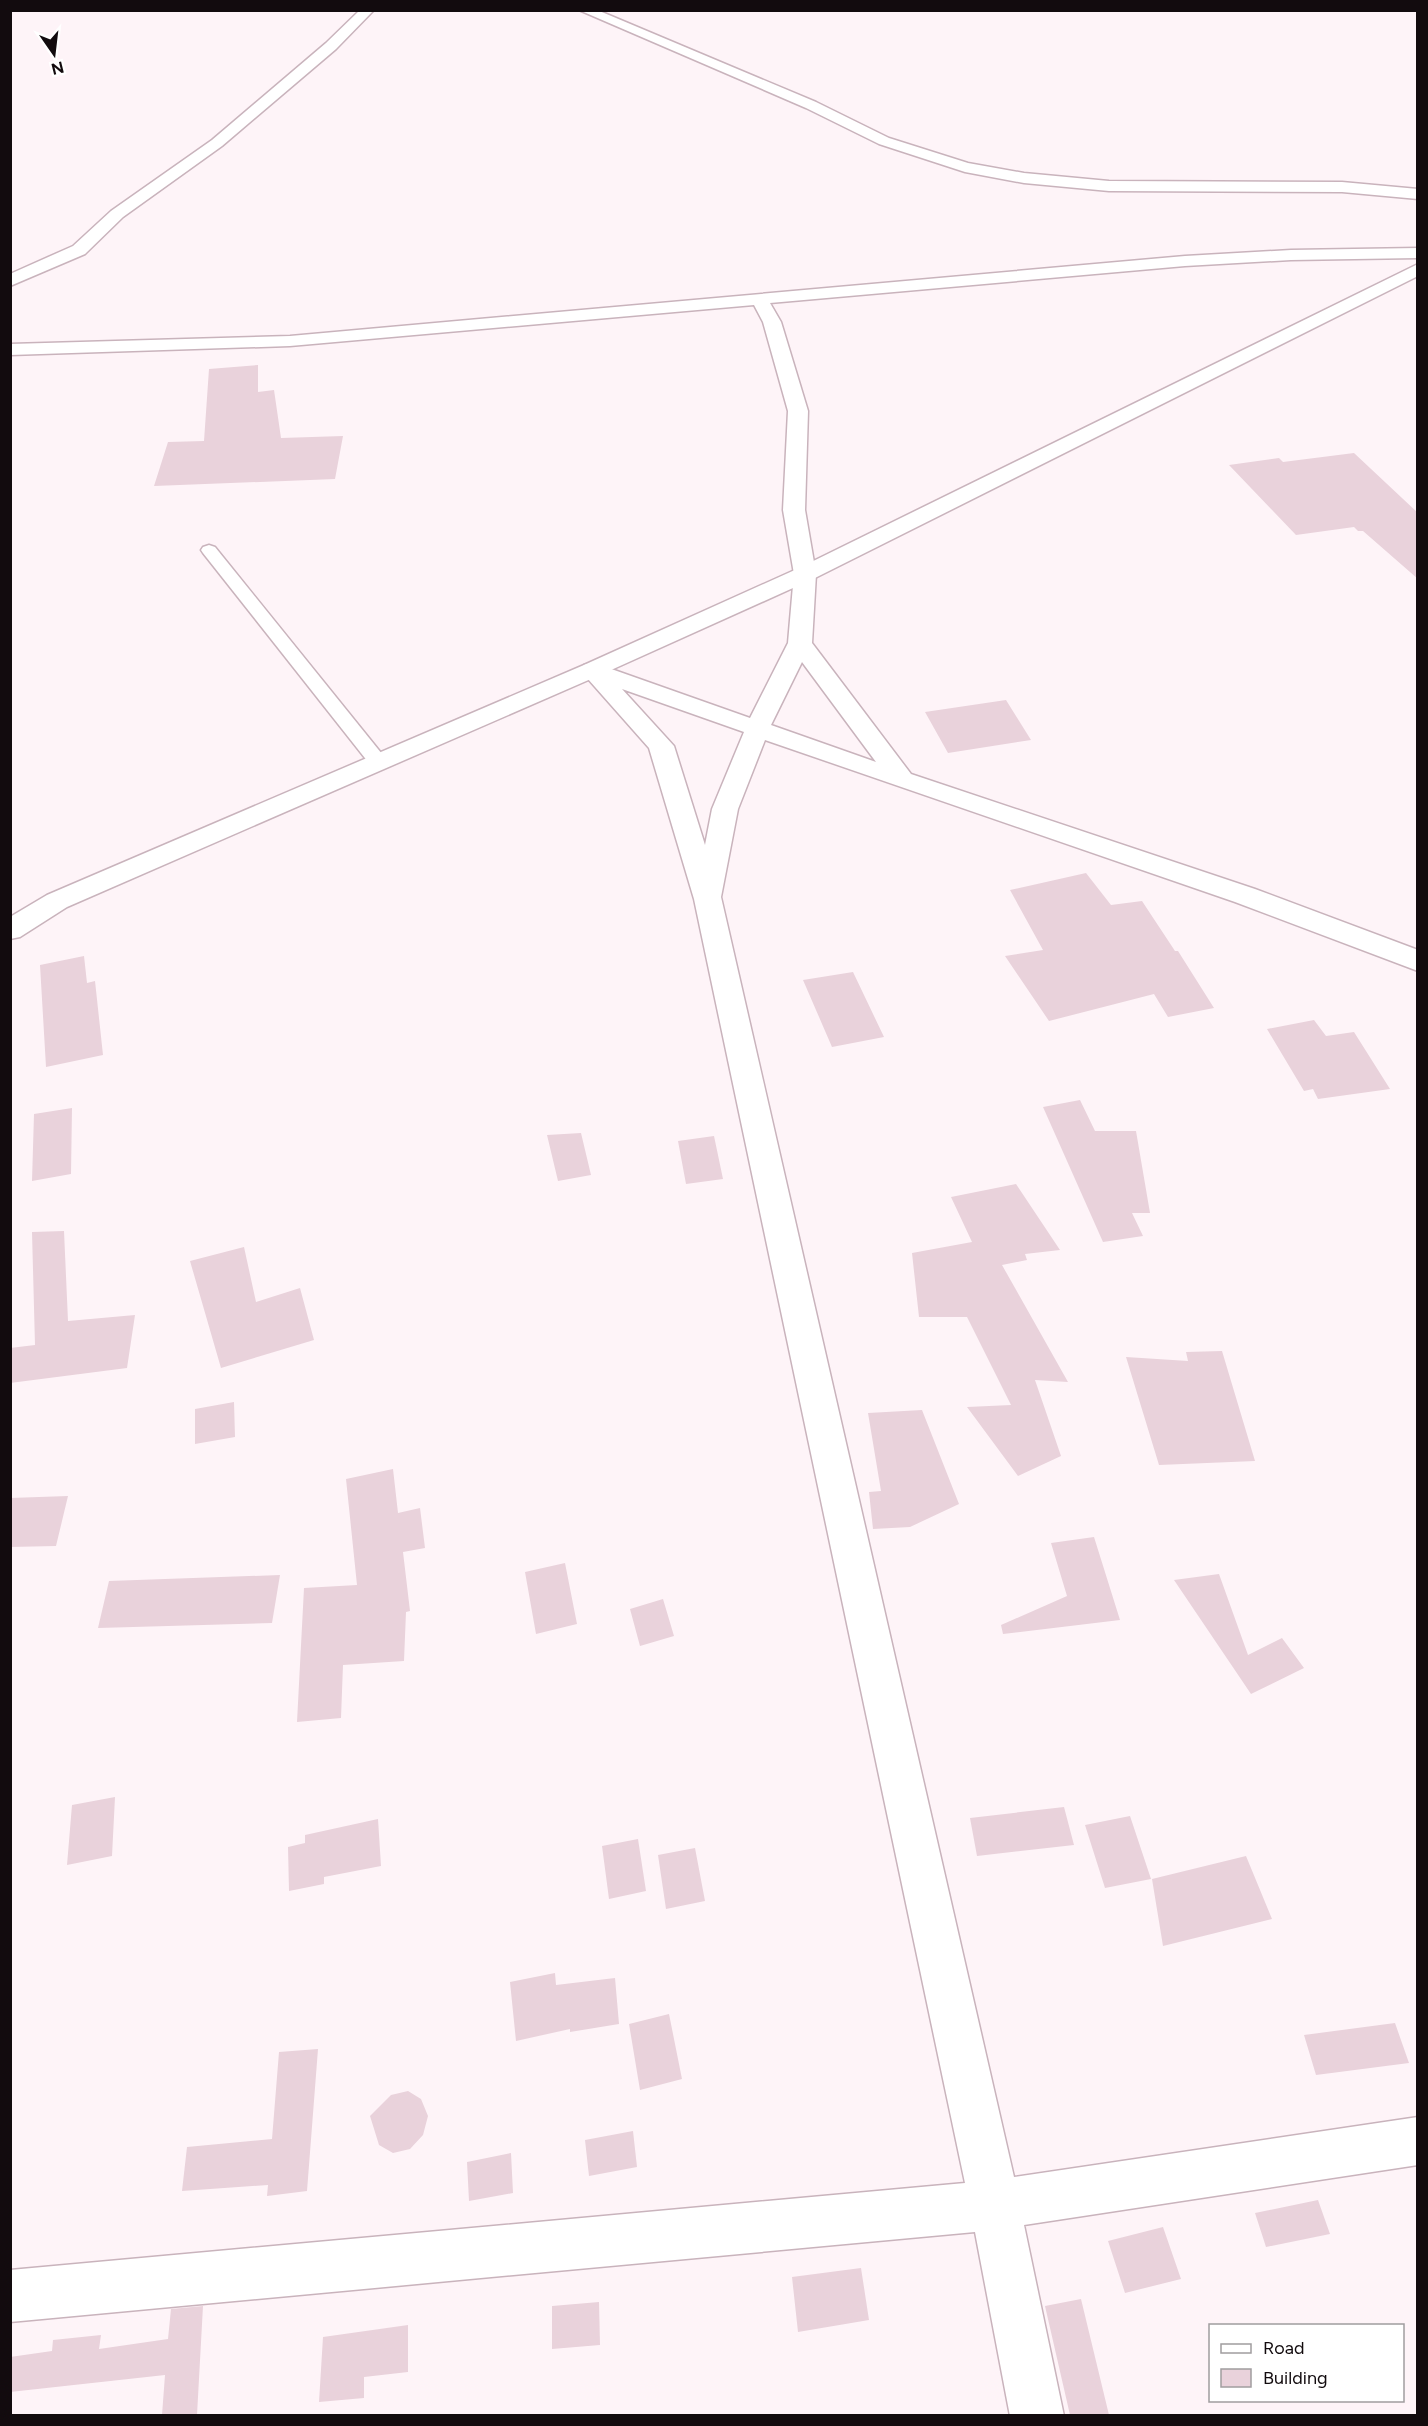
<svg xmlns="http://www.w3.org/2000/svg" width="1428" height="2426" font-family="Figtree,sans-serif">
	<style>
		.building { fill: #e9d2db }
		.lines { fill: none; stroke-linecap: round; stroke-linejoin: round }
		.lane-casing { stroke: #c9b3bc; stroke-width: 3 }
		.street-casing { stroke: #c9b3bc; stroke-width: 3 }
		.secondary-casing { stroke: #c9b3bc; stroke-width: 3 }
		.lane { fill: #fff; fill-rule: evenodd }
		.street { fill: #fff; fill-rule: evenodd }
		.secondary { fill: #fff; fill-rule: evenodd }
	</style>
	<rect width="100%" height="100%" fill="#fef4f8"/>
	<path class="building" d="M258,365V392L274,390L281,438L343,436L335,479L154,486L168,442L204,441L209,369Z
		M1354,453L1418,513V579L1363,531H1358L1354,527L1296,535L1229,465L1279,458L1283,462Z
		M1006,700L1031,740L948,753L925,712Z
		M1086,873L1111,905L1142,901L1175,951H1178L1214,1008L1168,1017L1154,994L1049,1021L1005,956L1043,950L1010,890Z
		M84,956L87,983L95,981L103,1055L46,1067L40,965Z
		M853,972L884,1037L832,1047L803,980Z
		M1314,1020L1326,1036L1354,1032L1390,1089L1318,1099L1313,1089L1304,1091L1267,1029Z
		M1080,1100L1095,1131H1136L1150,1213H1132L1143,1236L1103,1242L1043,1107Z
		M72,1108L71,1174L32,1181L34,1114Z
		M581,1133L591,1175L558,1181L547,1135Z
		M714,1136L723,1179L686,1184L678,1141Z
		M1016,1184L1060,1250L1025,1254L1027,1260L1002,1265L1068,1382L1035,1380L1061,1456L1018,1476L967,1407L1011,1405L967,1317H919L912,1253L972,1242L951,1197Z
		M64,1231L68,1321L135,1315L127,1368L10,1383V1348L35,1345L32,1232Z
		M244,1247L256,1302L300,1288L314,1340L221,1368L190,1261Z
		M1222,1351L1255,1461L1159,1465L1126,1357L1188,1361L1186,1352Z
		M234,1402L235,1437L195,1444V1409Z
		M922,1410L959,1504L910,1527L873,1529L869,1492L881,1491L868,1413Z
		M393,1469L398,1513L420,1508L425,1548L403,1552L410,1611L406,1612L404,1661L343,1665L341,1718L297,1722L304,1588L357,1585L346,1479Z
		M68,1496L56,1546L10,1547V1498Z
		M1094,1537L1120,1620L1003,1634L1001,1625L1067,1596L1051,1543Z
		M565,1563L577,1624L536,1634L525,1572Z
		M1219,1574L1248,1655L1282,1638L1304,1668L1251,1694L1174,1580Z
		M280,1575L272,1623L98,1628L109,1581Z
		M663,1599L674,1636L640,1646L630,1609Z
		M115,1797L112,1856L67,1865L72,1805Z
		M1064,1807L1074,1845L977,1856L970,1818Z
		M1130,1816L1151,1879L1105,1888L1085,1825Z
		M378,1819L381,1866L324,1877V1884L289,1891L288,1847L305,1843V1835Z
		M638,1839L646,1891L609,1899L602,1846Z
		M695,1848L705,1901L666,1909L658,1855Z
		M1246,1856L1272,1919L1163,1946L1152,1879Z
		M555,1973L556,1985L615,1978L619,2024L570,2032V2029L516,2041L510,1982Z
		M669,2014L682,2079L640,2090L629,2024Z
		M1395,2023L1409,2063L1316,2075L1304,2035Z
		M318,2049L307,2191L267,2196L268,2185L182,2191L187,2147L272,2139L279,2052Z
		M408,2091L421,2099L428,2116L423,2135L410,2149L393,2153L379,2145L370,2116L391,2095Z
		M633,2131L637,2167L589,2176L585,2140Z
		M511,2153L513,2193L469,2201L467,2162Z
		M1318,2200L1330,2234L1266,2247L1255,2213Z
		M1163,2227L1181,2279L1125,2293L1108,2241Z
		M861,2268L869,2320L798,2332L792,2277Z
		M1081,2299L1109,2415H1070L1045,2306Z
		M599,2302L600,2345L552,2349V2306Z
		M203,2306L197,2415H162L165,2375L10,2392V2357L52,2351L53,2340L101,2335L99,2349L168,2339L171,2309Z
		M408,2325V2372L364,2377V2398L319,2402L323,2337Z"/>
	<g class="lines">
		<g class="lane-casing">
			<path id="lane" d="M209,545L215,547L386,759L388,763L386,767H372L203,553L201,550L203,547Z"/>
		</g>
		<g class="street-casing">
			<path id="street" d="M360,10H374L336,49L222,146L123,217L85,254L10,286V274L73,246L111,211L212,140L326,43Z
				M579,10H597L816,102L889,138L968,163L1024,173L1109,181L1342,182L1418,189V199L1342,192L1109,191L1024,183L965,172L879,144L806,108Z
				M1418,248V258L1291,260L1185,266L770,303L781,322L808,411L805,510L816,574L812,643L911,774L1255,889L1418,950V971L1235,902L765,740L738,809L721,897L1014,2177L1418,2117V2165L1024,2225L1064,2416H1010L975,2232L10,2322V2270L965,2183L694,899L649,748L580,670L584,665L592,663L600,665L750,718L788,643L794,574L783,510L788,411L763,322L754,305L290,346L10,355V344L290,336L1185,256L1291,250ZM802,662L876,762L771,725ZM622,689L744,732L712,809L705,845L674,746Z"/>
		</g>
		<g class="secondary-casing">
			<path id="secondary" d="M1418,264V276L813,579L600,675L67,907L20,937L10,939V917L47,895L584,665L797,569Z"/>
		</g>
		<use href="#lane" class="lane"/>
		<use href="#street" class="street"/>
		<use href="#secondary" class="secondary"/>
	</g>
	<rect width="1428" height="2426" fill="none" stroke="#120b0e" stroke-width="24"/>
	<rect x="1209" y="2324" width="195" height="78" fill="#ffffff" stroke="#a09d9f" stroke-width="1.5"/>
	<rect x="1221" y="2344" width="30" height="9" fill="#ffffff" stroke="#a09d9f" stroke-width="1.5"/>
	<text x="1263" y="2354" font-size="18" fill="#120b0e">Road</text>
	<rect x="1221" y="2369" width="30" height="18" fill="#e9d2db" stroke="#a09d9f" stroke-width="1.5"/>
	<text x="1263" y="2384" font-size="18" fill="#120b0e">Building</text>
	<g transform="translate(54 54) rotate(166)" stroke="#ffffff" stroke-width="4.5" paint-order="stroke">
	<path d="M0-4.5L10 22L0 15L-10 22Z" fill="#120b0e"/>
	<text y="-9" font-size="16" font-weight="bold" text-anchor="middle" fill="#120b0e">N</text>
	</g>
</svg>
